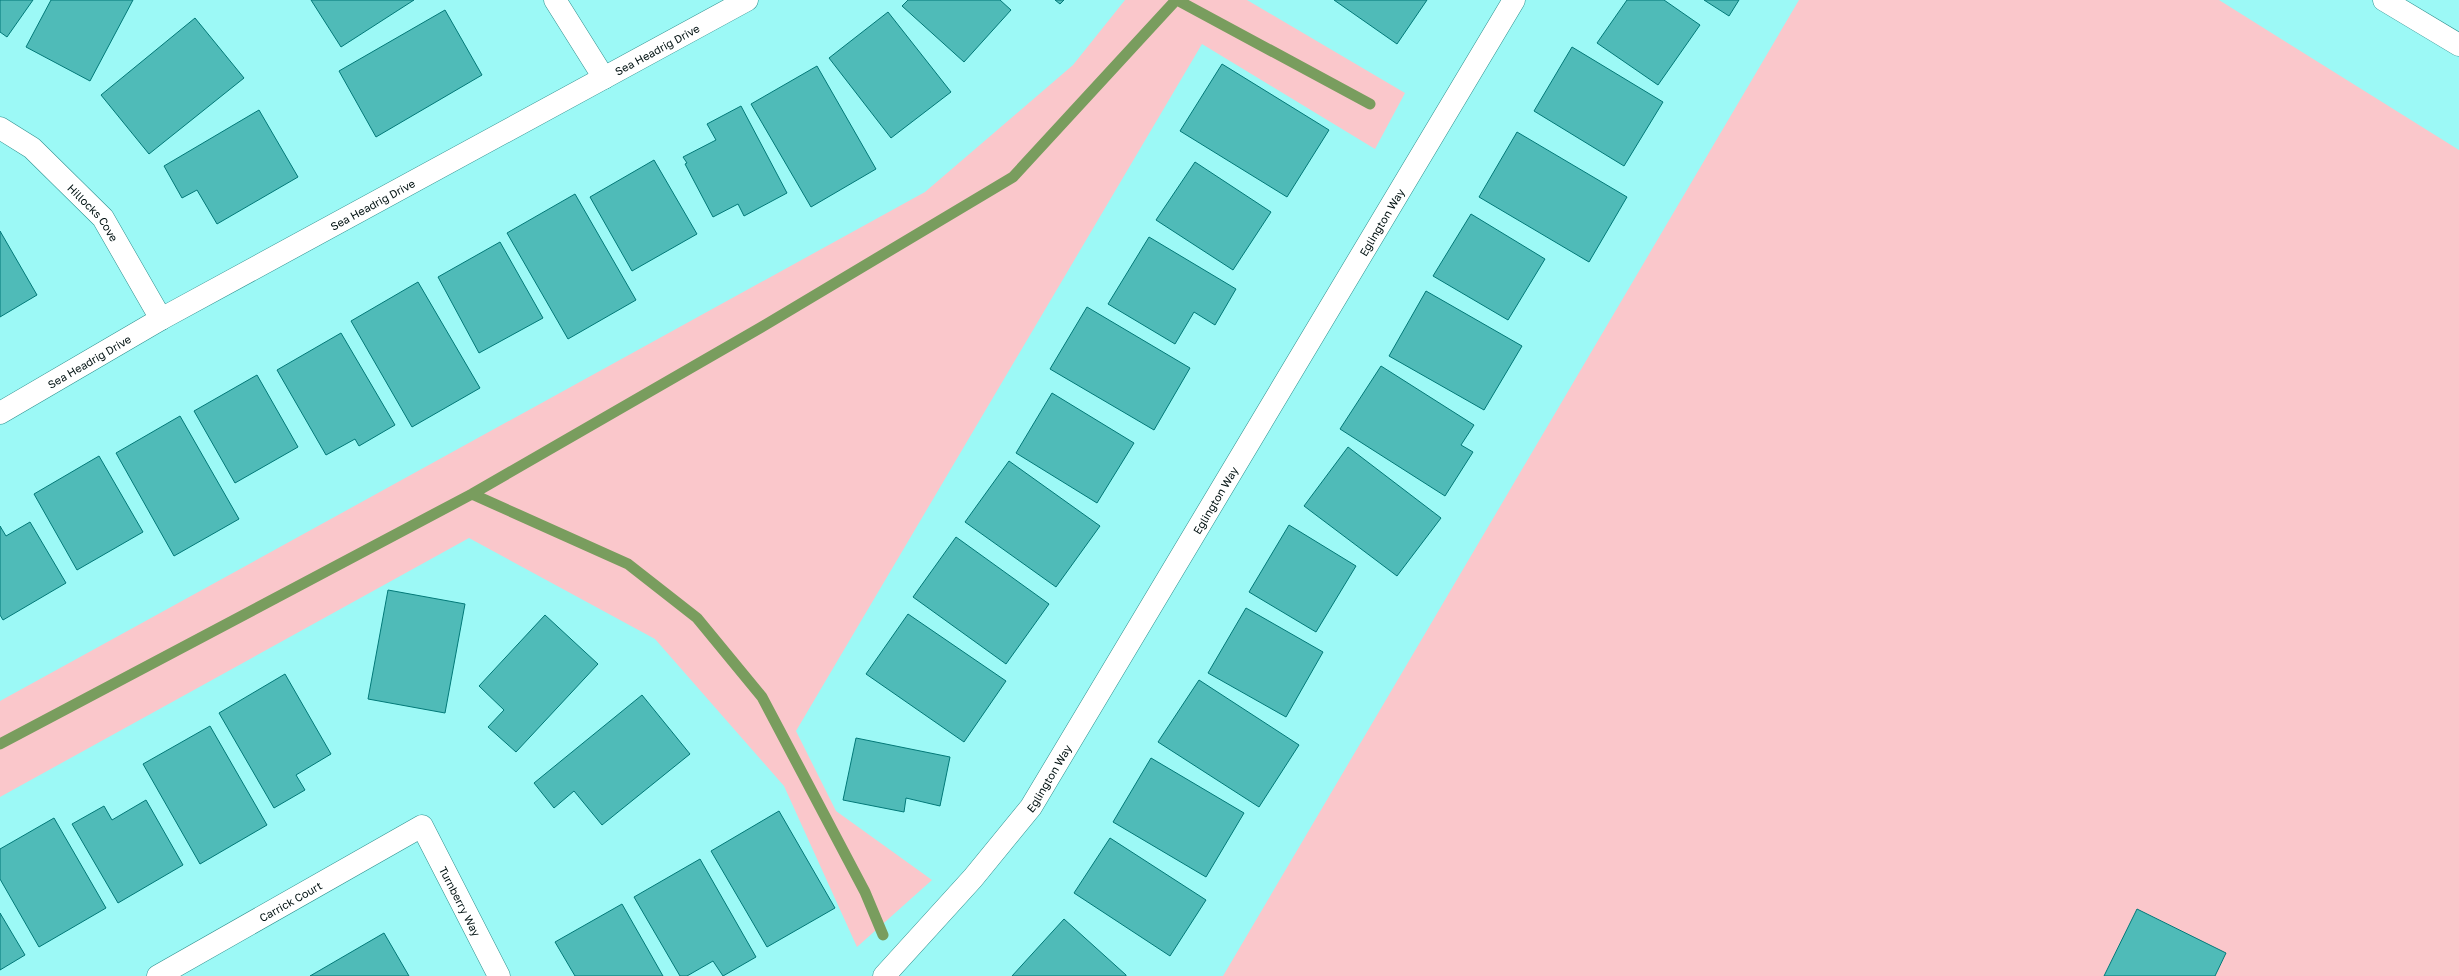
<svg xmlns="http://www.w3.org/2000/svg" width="2459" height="976" font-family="'Golos Text',sans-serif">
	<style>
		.green { fill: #fac7cb }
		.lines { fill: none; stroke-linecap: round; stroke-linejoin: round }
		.stream { stroke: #799d5e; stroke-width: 11 }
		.building { fill: #4fbbb8; stroke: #027978 }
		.minor-casing { stroke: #2d908e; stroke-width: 23 }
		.secondary-casing { stroke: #2d908e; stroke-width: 23 }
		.minor { stroke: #fff; stroke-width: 22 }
		.secondary { stroke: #fff; stroke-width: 22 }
		.labels { text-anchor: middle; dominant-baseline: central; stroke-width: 4; stroke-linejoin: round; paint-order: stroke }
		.street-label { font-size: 11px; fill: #011; stroke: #9cf9f6 }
	</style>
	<rect width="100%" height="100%" fill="#9cf9f6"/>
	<path class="green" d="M1125,0H1247L1405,93L1375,149L1202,44L796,731L836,811L932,880L857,947L784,786L655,639L469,538L0,797V701L925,192L1073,65Z
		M1799,0H2219L2459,150V976H1223Z"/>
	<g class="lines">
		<path class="stream" d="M1177,0L1370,104
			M472,494L628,564L697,618L762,697L865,892L883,935
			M0,744L472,494L760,328L1013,177L1176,0"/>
	</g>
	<path class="building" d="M0,0H33L7,37L0,32Z
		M51,0H133L90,81L26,47Z
		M311,0H414L341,47Z
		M908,0H1000L1011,10L964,62L902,6Z
		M1055,0H1064L1060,4Z
		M1334,0H1427L1397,44Z
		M1627,0H1664L1700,25L1658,85L1597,43Z
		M1704,0H1739L1729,16Z
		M445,10L482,75L376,137L339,71Z
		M888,12L951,92L891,138L829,58Z
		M195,18L244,78L149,154L101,95Z
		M1572,47L1663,102L1624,166L1534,111Z
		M1222,64L1329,130L1287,197L1180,131Z
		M817,66L876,169L811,207L751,104Z
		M741,106L787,193L744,216L738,204L713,217L685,164L687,163L683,157L716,140L707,124Z
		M259,110L298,177L217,224L197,190L182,198L164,166Z
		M1517,132L1627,197L1589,262L1479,197Z
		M654,160L697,234L632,271L590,197Z
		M1195,162L1271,212L1233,270L1156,220Z
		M575,194L636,300L568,339L507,233Z
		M1471,214L1545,259L1508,320L1433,276Z
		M0,231L37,295L0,317Z
		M1149,237L1236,289L1215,325L1194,312L1175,344L1108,304Z
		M500,242L543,318L479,353L438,277Z
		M418,282L480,388L412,427L351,321Z
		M1426,291L1522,346L1484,410L1389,356Z
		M1087,307L1190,368L1154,430L1050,369Z
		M341,333L395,425L359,446L355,439L326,455L277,370Z
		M1381,366L1474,425L1461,445L1473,452L1445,496L1340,429Z
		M257,375L298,447L235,483L194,411Z
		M1052,393L1134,443L1097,503L1016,453Z
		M180,416L239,519L174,556L116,453Z
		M1348,447L1441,518L1397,576L1304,506Z
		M99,456L143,532L77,570L34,494Z
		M1009,461L1100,526L1056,587L965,522Z
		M30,522L66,583L3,620L0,615V526L6,536Z
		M1289,525L1356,566L1316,632L1249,592Z
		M956,537L1049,604L1006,664L913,597Z
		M388,590L465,604L445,713L368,699Z
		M1246,608L1323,652L1286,717L1208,673Z
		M908,614L1006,681L964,742L866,674Z
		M545,615L598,664L516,752L488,727L504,710L479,686Z
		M285,674L331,754L296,775L305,790L274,808L219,713Z
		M1199,680L1299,745L1259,807L1158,742Z
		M642,695L690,754L602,825L574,791L554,808L534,783Z
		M210,726L267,825L200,864L143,764Z
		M856,738L950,757L940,806L906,798L904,812L843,800Z
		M1151,758L1244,813L1206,877L1113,822Z
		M146,800L183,865L118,903L72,824L104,806L112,820Z
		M779,811L835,908L767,947L711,851Z
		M54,818L106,908L39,947L0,879V849Z
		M1110,838L1206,900L1170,956L1074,893Z
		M700,859L756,957L723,976L713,961L687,976H680L634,897Z
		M622,904L663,976H575L555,942Z
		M2137,909L2226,953L2215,976H2104Z
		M0,913L25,955L0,970Z
		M1064,919L1126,975V976H1012Z
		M384,933L409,976H310Z"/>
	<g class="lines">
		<g class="minor-casing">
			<g id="minor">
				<path d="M555,0L604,78"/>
				<path id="s1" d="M0,128L32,148L103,218L161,319"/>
				<path id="s2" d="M0,413L161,319L747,0"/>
				<path id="s3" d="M158,976L422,826L499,976"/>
				<path id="s4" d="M884,976L973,878L1031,807L1514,0"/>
			</g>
		</g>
		<g class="secondary-casing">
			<path id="secondary" d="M2384,0L2459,45"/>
		</g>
		<use href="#minor" class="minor"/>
		<use href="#secondary" class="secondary"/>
	</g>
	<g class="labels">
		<g class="street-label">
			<text stroke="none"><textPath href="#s2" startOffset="751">Sea Headrig Drive</textPath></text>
			<text stroke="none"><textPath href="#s2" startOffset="427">Sea Headrig Drive</textPath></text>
			<text stroke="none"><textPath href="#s1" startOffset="127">Hillocks Cove</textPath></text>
			<text stroke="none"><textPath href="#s4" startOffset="906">Eglington Way</textPath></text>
			<text stroke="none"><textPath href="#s2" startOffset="103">Sea Headrig Drive</textPath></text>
			<text stroke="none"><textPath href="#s4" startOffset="582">Eglington Way</textPath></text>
			<text stroke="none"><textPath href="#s4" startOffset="258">Eglington Way</textPath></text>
			<text stroke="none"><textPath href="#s3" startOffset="152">Carrick Court</textPath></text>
			<text stroke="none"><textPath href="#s3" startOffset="388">Turnberry Way</textPath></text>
		</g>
	</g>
</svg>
